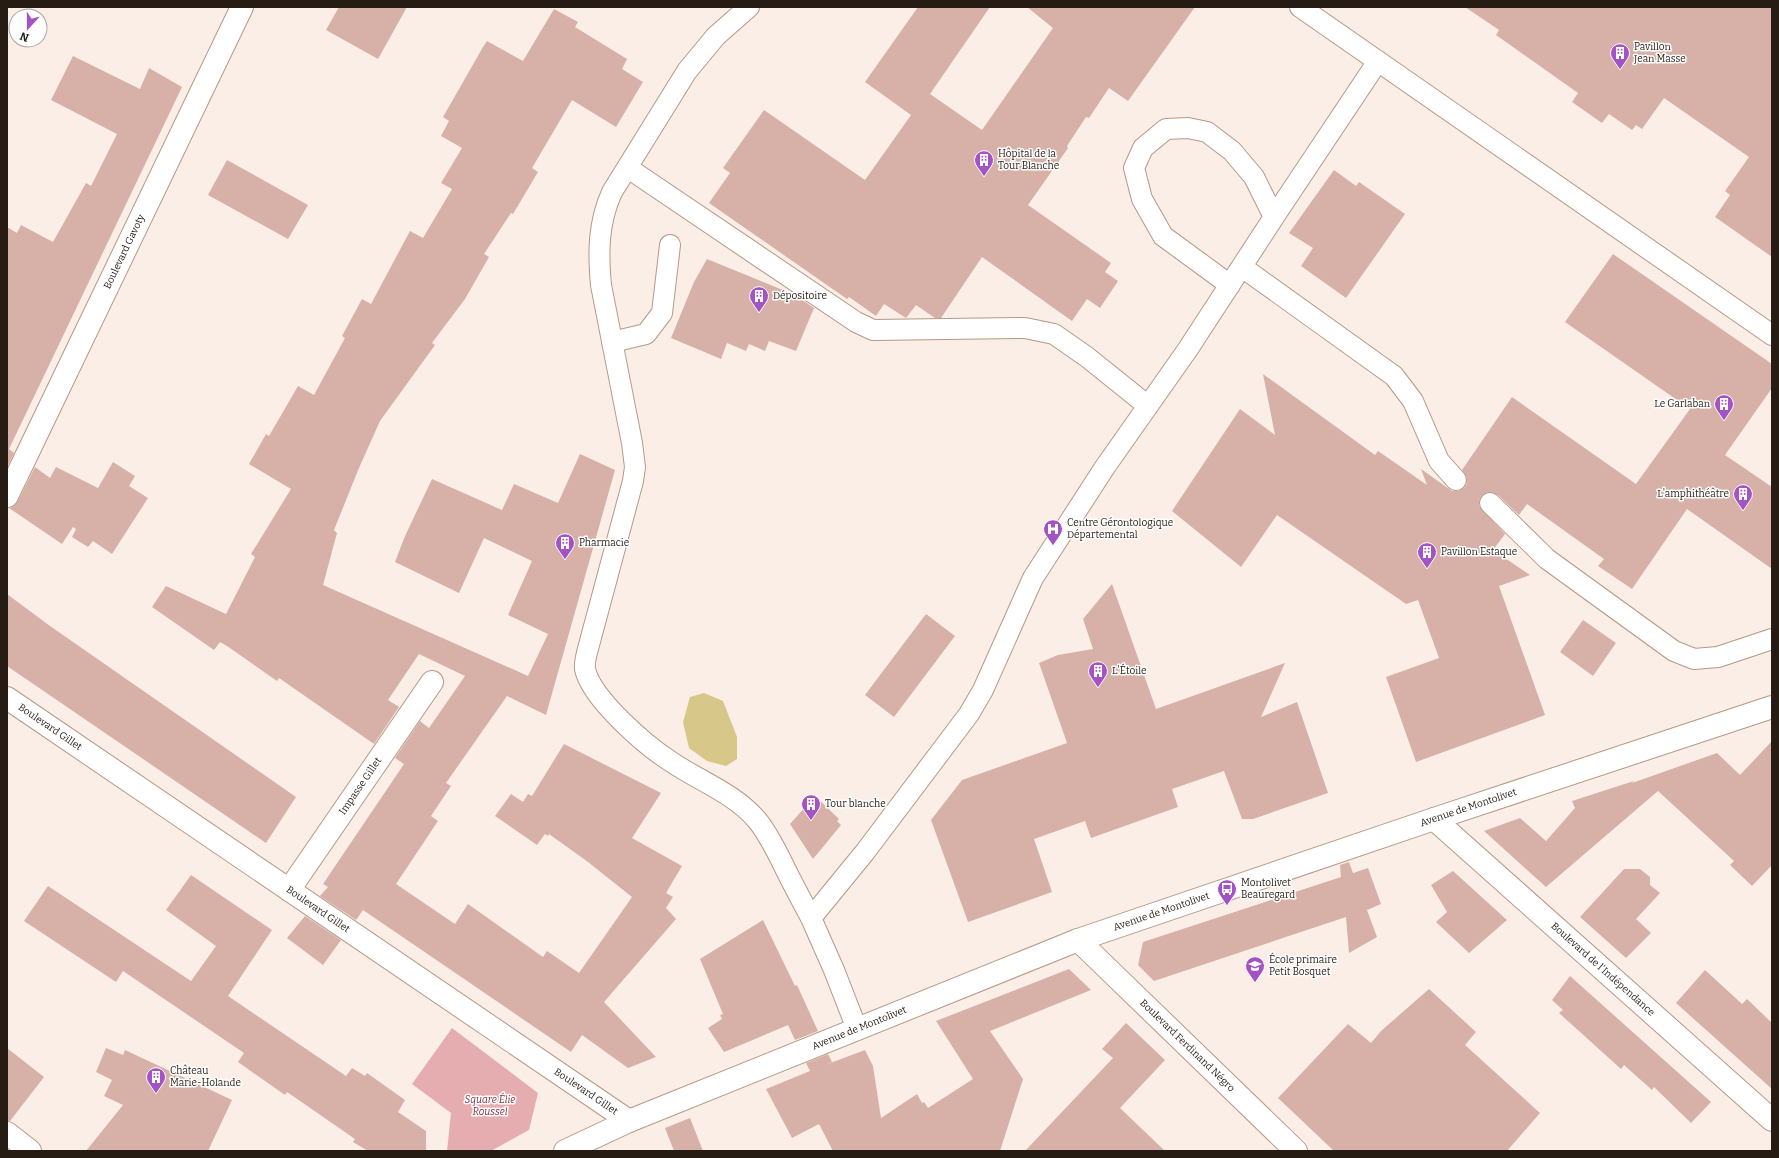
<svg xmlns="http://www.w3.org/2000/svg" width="1779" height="1158" font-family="Bitter,serif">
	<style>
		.green { fill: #e6adb0 }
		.water { fill: #d7c789 }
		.building { fill: #d7b1a7 }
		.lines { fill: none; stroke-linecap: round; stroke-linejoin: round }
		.service-casing { stroke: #b69884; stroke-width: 22 }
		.minor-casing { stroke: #b69884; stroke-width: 24 }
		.service { stroke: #fff; stroke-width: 20 }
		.minor { stroke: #fff; stroke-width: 22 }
		.labels { text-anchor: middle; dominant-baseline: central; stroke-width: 3; stroke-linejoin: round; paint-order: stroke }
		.poi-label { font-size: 10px; fill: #271c14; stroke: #fefefe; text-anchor: start }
		.street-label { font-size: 10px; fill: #271c14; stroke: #fefefe }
		.park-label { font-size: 10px; font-style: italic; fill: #82313c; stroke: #fefefe }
	</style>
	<rect width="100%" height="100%" fill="#fbeee6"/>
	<path class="green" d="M452,1028L538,1093L529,1130L491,1151H447L451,1113L412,1084Z"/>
	<path class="water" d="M704,693L723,701L737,737V759L726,766L707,761L689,748L683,722L690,697Z"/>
	<path class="building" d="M339,7H407L378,59L326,30Z
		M918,7H990L930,94L982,130L1053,28L1027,7H1195L1128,101L1109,88L1089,118L1086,117L1067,146L1068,148L1028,205L1111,263L1105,272L1118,281L1100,308L1087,299L1072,321L982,257L941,318H935L916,305L906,318L884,304L876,316L849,297L847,299L709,203L730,173L723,168L764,110L865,180L911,115L865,82Z
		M1465,7H1772V257L1715,217L1730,195L1725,191L1749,157L1664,98L1642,129L1636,125L1632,130L1609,114L1602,123L1572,102L1578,93L1496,35L1499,30Z
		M554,9L578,22L575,27L627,59L622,69L643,82L616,127L572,100L532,168L538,172L513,214L511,213L484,254L489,257L465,299L432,343L435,345L380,421L359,468L334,530L337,533L323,585L528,676L548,634L508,615L532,561L484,538L459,593L395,562L405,536L432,479L502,510L514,484L558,503L580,454L615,470L546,715L507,696L446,783L451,786L431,816L438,821L396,884L455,924L468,904L543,957L547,951L579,973L632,897L588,862L549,834L548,836L545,834L537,845L495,816L511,794L523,802L528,794L532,796L564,744L661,793L632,838L682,866L666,893L673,897L666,908L676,919L604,1002L656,1057L628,1068L582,1035L571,1052L363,910L356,920L320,896L328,887L323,884L404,764L395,758L420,721L429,728L465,676L419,654L388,700L399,707L374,744L279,678L277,681L227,646L220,642L214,650L152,607L166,586L226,614L255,557L251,554L291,489L249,464L266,434L269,436L298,386L314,395L345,338L342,336L362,299L371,304L410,231L423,238L452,189L441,183L462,148L441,136L449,121L443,117L483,47L487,41L523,61Z
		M73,56L140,89L149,68L182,87L9,449L14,453L7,467V227L17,233L21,225L53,242L86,183L91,186L117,134L51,100Z
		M227,160L308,205L288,239L208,195Z
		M1334,170L1356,186L1359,182L1405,214L1346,298L1301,266L1313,248L1289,233Z
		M1613,254L1772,364V388L1725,455L1772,487V569L1687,509L1632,589L1598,566L1604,559L1527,504L1519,515L1498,495L1492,492H1487L1482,495L1479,500V506L1505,534L1493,550L1530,575L1499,586L1545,715L1416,762L1386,677L1439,658L1418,600L1406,604L1277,515L1241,567L1172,511L1240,409L1275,435L1263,374L1375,455L1378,451L1427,485L1421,469L1452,491H1458L1464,488L1467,484V478L1462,470L1512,397L1636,484L1690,409L1565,322Z
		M707,259L795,295L814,308L796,351L769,341L765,351L749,344L746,351L727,343L721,359L671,338L694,282Z
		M113,462L135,476L129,486L148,498L112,554L93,541L88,547L72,537L76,529L73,527L62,544L9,508L14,506L18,501L35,467L50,478L56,467L98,488Z
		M1112,584L1156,709L1285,663L1261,717L1297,702L1328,793L1253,819H1242L1224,771L1172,789L1178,807L1091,838L1085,821L1034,839L1052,892L968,922L931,820L962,780L1067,743L1039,663L1058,655L1093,649L1083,619Z
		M7,594L50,626L296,797L266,843L7,666Z
		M926,614L955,636L894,717L865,695Z
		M1583,620L1616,643L1593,676L1560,652Z
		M1772,741V865L1752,886L1730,865L1734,861L1658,791L1546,887L1484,831L1520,818L1546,841L1575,808L1572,801L1634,781L1632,783L1717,753L1740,775Z
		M815,796L839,819L837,821L841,825L813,859L790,824Z
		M1349,862L1353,873L1368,868L1381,904L1367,910L1377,937L1349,953L1346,917L1154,981L1138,965L1143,942L1341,877L1340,865Z
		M1624,869H1640L1650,877V885L1660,893L1636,919L1651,933L1626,958L1580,917Z
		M1453,871L1507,920L1469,953L1436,922L1447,912L1431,885Z
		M191,875L272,930L228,996L346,1076L352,1068L365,1076L367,1073L405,1100L398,1112L426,1131V1151H368L353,1142L355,1139L287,1092L285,1095L238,1062L244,1053L123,971L116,982L24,921L48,886L191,981L216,946L166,910Z
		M305,916L341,940L323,965L287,938Z
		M763,920L795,986L797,985L818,1031L795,1040L788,1025L724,1052L708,1028L722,1019L720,1015L723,1014L700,959Z
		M1069,969L1091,990L990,1031L1023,1079L1000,1151H833L819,1124L792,1138L766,1089L810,1071L806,1063L828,1054L832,1062L825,1065L865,1050L873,1066L881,1118L917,1094L922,1103L924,1102L928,1108L973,1079L936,1021Z
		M1705,970L1742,1004L1747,999L1772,1023V1089L1676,1003Z
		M1570,976L1711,1102L1691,1123L1654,1087L1652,1090L1624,1065L1621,1069L1559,1013L1563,1010L1552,1000Z
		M1429,989L1476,1032L1465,1045L1540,1113L1507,1151H1334L1278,1098L1348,1024L1371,1043L1381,1031Z
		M1126,1023L1165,1060L1120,1108L1165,1151H1025L1113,1058L1102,1049Z
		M7,1048L44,1077L10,1121H7Z
		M106,1048L123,1055L125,1050L232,1100L208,1151H86L123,1105L104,1096L112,1080L96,1072Z
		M690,1118L703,1151H674L665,1128Z"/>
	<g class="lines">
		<g class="service-casing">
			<path id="service" d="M749,7L716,36L687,71L612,192C598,223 598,253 601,285L632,443L635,467L633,481L589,645C587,652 584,662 585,669C591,698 645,745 670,761C699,781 734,793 757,820C767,832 775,848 782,862C791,881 801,899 811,918
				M1300,7L1772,335
				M628,168L856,322L873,330L1025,328L1054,334L1087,357L1148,406
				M1274,217L1378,61
				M1242,267L1394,376L1413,401L1439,461L1456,480
				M612,342L646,334L662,313L670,245
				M1490,503L1547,559L1674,651L1694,659L1718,657L1772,639
				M857,1029L834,970L811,918L865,852L969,714L983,690L1033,578L1105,467L1188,349L1274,217L1254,177L1232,151L1207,132L1188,128L1166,129L1143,148L1134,168L1142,199L1163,236L1230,285"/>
		</g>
		<g class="minor-casing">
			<g id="minor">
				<path id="s1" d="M7,496L242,7"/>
				<path id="s2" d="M7,698L629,1121"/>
				<path id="s3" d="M1434,819L1772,1120"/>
				<path id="s4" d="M289,890L432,682"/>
				<path id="s5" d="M1078,940L1296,1151"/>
				<path d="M7,1133L30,1151"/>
				<path id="s6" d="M565,1151L629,1121L1078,940L1434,819L1772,707"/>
			</g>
		</g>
		<use href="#service" class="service"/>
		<use href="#minor" class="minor"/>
	</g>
	<defs>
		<g id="building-pin" transform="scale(1)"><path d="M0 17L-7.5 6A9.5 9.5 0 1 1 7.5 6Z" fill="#a353c4" stroke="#fefefe"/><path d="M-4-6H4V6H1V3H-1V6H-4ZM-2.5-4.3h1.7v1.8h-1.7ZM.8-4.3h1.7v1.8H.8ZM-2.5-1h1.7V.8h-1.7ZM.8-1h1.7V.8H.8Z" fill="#fff"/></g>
		<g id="hospital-pin" transform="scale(1)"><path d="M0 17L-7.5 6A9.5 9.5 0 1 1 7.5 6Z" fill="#a353c4" stroke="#fefefe"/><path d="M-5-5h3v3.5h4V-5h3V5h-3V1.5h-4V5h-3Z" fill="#fff"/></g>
		<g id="bus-pin" transform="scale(1)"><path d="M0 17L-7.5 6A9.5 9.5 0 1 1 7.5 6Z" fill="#a353c4" stroke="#fefefe"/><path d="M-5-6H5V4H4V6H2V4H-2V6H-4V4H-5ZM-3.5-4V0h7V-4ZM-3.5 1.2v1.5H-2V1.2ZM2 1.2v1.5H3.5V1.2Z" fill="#fff"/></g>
		<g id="school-pin" transform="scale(1)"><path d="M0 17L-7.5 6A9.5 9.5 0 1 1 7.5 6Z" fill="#a353c4" stroke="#fefefe"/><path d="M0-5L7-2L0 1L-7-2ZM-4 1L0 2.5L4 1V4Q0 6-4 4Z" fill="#fff"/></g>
	</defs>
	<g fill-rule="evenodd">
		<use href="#building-pin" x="1620" y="53"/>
		<use href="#building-pin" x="984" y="160"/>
		<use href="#building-pin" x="759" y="296"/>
		<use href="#building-pin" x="1724" y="404"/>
		<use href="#building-pin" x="1743" y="494"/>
		<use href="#hospital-pin" x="1053" y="529"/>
		<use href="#building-pin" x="565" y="543"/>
		<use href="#building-pin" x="1427" y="552"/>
		<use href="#building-pin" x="1098" y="671"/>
		<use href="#building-pin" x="811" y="804"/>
		<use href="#bus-pin" x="1227" y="889"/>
		<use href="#school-pin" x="1255" y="966"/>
		<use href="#building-pin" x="156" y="1077"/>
	</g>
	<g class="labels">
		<g class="poi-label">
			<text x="1634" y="47">Pavillon<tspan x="1634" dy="12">Jean Masse</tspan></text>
			<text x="998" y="154">Hôpital de la<tspan x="998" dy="12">Tour Blanche</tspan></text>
			<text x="773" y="296">Dépositoire</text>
			<text x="1710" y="404" text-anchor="end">Le Garlaban</text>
			<text x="1729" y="494" text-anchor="end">L'amphithéâtre</text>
			<text x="1067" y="523">Centre Gérontologique<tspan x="1067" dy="12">Départemental</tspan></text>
			<text x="579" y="543">Pharmacie</text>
			<text x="1441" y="552">Pavillon Estaque</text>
			<text x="1112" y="671">L'Étoile</text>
			<text x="825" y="804">Tour blanche</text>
			<text x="1241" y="883">Montolivet<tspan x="1241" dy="12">Beauregard</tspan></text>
			<text x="1269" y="960">École primaire<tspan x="1269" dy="12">Petit Bosquet</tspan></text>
			<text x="170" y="1071">Château<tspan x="170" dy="12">Marie-Holande</tspan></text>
		</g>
		<g class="street-label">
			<text stroke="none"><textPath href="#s1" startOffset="271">Boulevard Gavoty</textPath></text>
			<text stroke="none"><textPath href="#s2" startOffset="52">Boulevard Gillet</textPath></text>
			<text stroke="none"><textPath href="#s4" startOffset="126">Impasse Gillet</textPath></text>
			<text stroke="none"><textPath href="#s6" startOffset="967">Avenue de Montolivet</textPath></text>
			<text stroke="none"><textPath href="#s2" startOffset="376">Boulevard Gillet</textPath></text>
			<text stroke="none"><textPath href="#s6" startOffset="643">Avenue de Montolivet</textPath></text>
			<text stroke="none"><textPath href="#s3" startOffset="226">Boulevard de l'Indépendance</textPath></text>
			<text stroke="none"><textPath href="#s6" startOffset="319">Avenue de Montolivet</textPath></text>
			<text stroke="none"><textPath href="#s5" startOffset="152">Boulevard Ferdinand Négro</textPath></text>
			<text stroke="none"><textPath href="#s2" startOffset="700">Boulevard Gillet</textPath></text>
		</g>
		<g class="park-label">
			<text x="490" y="1100">Square Élie<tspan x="490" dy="12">Roussel</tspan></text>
		</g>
	</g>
	<rect width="1779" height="1158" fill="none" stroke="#271c14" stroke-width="16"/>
	<g transform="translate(28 28) rotate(201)"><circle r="19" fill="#fefefe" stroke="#a8a4a0"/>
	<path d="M0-3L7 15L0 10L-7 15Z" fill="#a353c4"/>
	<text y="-6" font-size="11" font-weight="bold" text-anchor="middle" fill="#271c14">N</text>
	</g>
</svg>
